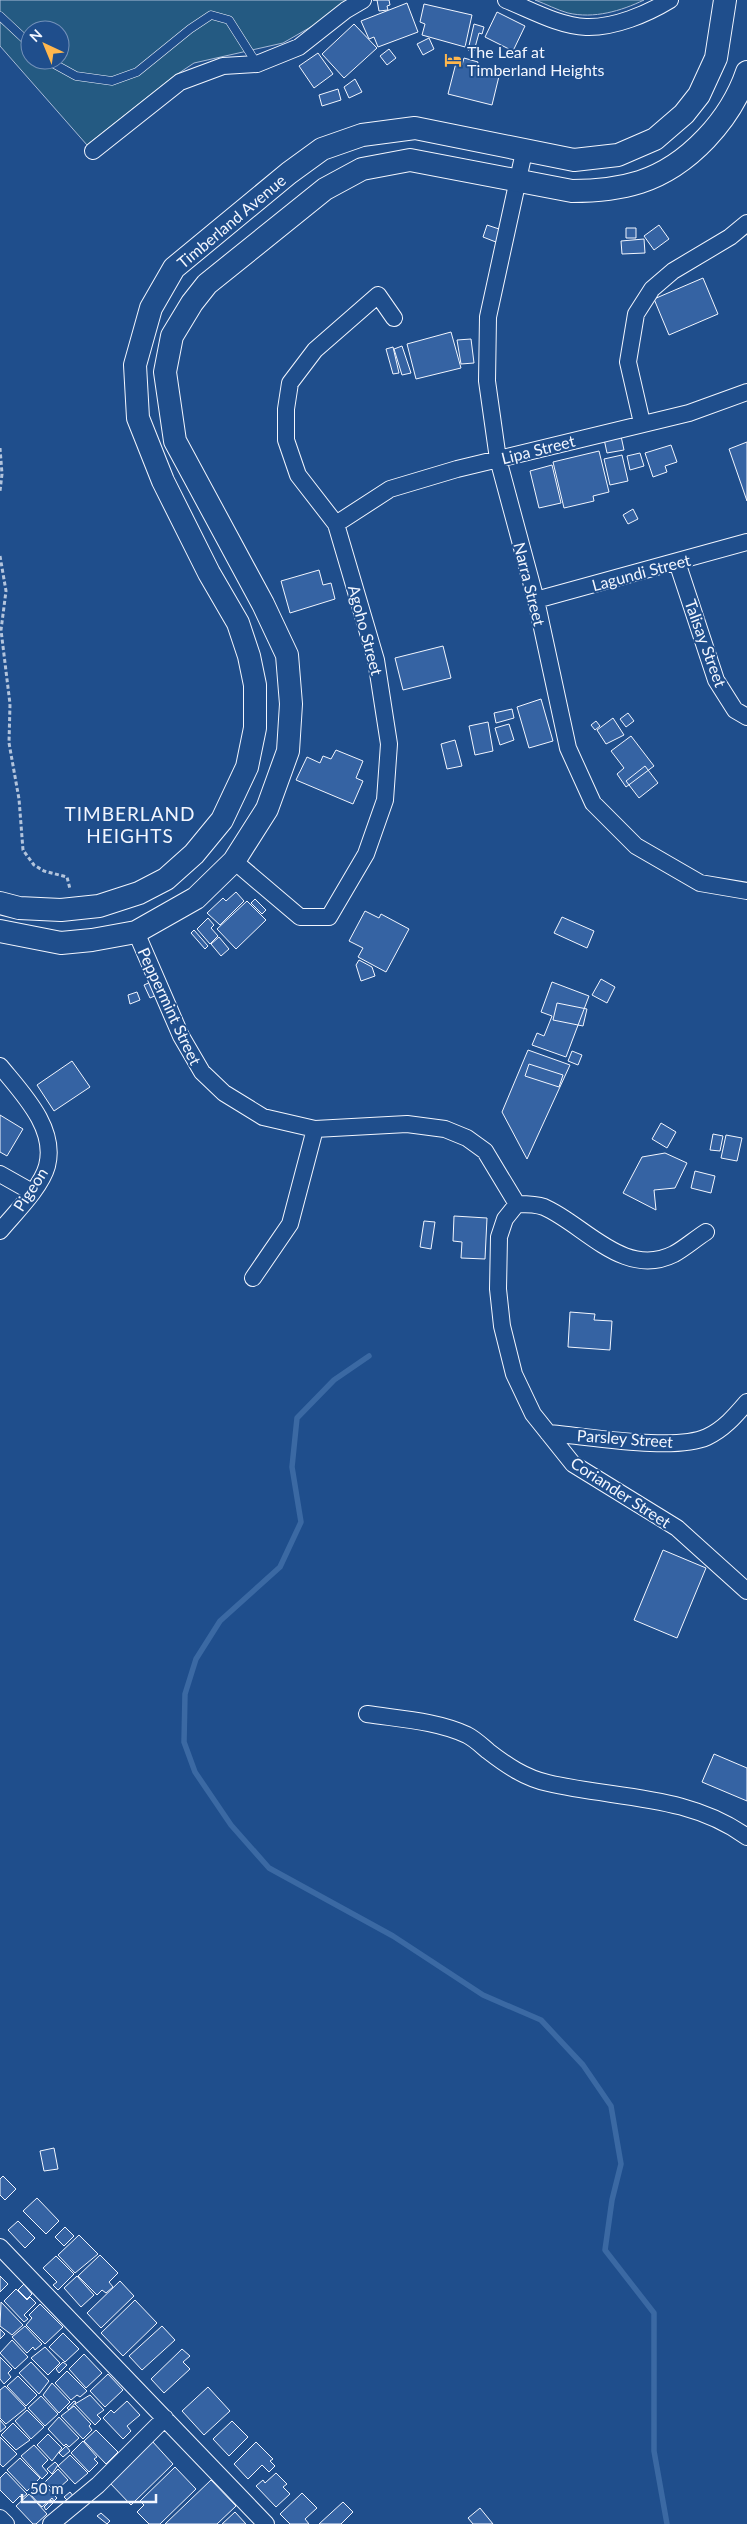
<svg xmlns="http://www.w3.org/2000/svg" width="747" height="2524" font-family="Lato,sans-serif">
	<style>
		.green { fill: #245a82; stroke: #a8bbd7; fill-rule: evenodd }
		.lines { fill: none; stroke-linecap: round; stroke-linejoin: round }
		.stream { stroke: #3b69a3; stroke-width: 5.5 }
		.building { fill: #3563a3; stroke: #f2f6ff }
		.lane-casing { stroke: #f2f6ff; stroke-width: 9 }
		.street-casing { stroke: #f2f6ff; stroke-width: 18 }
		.secondary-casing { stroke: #f2f6ff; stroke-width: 24 }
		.path { stroke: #b3c4dc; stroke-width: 3; stroke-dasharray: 4 2.5; stroke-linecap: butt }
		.lane { stroke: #1f4e8c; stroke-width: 8 }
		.street { stroke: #1f4e8c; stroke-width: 16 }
		.secondary { stroke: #1f4e8c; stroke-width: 22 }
		.labels { text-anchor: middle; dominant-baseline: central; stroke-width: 4; stroke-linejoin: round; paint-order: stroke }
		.poi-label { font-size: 16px; fill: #f2f6ff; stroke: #1f4e8c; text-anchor: start }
		.street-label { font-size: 16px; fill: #f2f6ff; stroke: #1f4e8c }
		.quarter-label { font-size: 19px; letter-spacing: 1px; fill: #f2f6ff; stroke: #1f4e8c }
	</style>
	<rect width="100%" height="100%" fill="#1f4e8c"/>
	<path class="green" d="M0,0H347L316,24L283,43L194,63L173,77L87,145L0,46ZM30,30H60V60H30Z
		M535,0H644C621,11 594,19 568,13C557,10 546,4 535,0Z"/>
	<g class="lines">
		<path class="stream" d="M369,1356L334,1380L297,1418L292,1467L301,1522L280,1567L220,1621L196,1659L185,1694L184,1742L195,1772L231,1825L269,1868L393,1936L483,1995L541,2020L583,2065L611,2106L621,2164L612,2200L605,2250L654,2313V2451L667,2524"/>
	</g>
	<path class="building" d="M373,0H389L390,5L387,6L388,10L379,11L377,0Z
		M407,3L418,32L378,47L374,37L369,39L361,21Z
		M424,4L472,15L465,47L422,35L425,24L420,22Z
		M497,12L525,26L513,51L485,37Z
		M354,24L377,48L344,78L322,54Z
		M474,24L484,27L482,34L479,33L474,51L468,50Z
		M429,38L434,49L423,55L417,44Z
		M389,49L396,58L387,65L380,56Z
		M318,53L333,74L314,88L299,66Z
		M464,58L478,62L477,66L500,72L492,105L448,94L456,63L462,65Z
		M355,79L362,92L349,98L344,87Z
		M338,89L341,100L322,106L319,95Z
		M487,225L505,231L501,244L483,237Z
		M659,225L669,239L654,250L644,236Z
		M626,228H636V238H626Z
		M644,239L645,253L622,254L621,241Z
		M703,278L718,314L669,335L654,299Z
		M451,332L461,368L416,379L407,344Z
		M471,339L474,363L461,364L457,340Z
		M402,346L411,373L402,375L394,349Z
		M393,347L399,373L393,374L386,349Z
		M621,436L624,450L607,453L604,439Z
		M747,442V501L729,449Z
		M671,445L677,462L665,466L667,472L653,477L645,453Z
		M599,451L609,492L593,496L594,501L564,508L553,462Z
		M640,453L644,466L630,470L627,456Z
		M622,455L628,481L610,485L604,459Z
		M552,465L561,503L539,508L530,471Z
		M633,509L638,519L628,524L623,515Z
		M319,570L323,585L331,583L335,599L290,613L281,581Z
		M443,646L451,678L403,690L395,658Z
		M541,699L553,741L529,748L517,707Z
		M512,709L514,718L496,723L494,713Z
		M628,713L634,721L626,727L620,719Z
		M613,718L624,735L606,744L597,730Z
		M596,721L600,726L595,730L591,725Z
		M488,722L493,751L475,755L469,726Z
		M509,724L514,740L500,745L495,728Z
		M631,736L654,766L626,787L617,774L624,768L611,751Z
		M455,740L462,766L447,769L441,744Z
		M336,750L363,761L356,778L363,781L353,804L296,780L307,757L320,763L323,756L331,759Z
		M645,766L658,783L639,798L626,781Z
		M236,892L244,901L220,925L207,913L223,898L226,901Z
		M255,899L266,910L262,914L251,903Z
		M247,901L266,920L236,949L217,929Z
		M365,911L379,918L381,914L409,929L386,972L358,957L363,948L349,941Z
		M562,917L594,931L587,948L554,933Z
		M208,918L214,925L211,928L218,936L210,944L197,929Z
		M194,930L208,946L205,949L191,933Z
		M219,937L229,949L221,956L211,944Z
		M359,960L372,967L375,976L361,981L356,965Z
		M601,979L615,987L607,1003L592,995Z
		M155,980L161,993L150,998L144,985Z
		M552,982L589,996L566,1057L532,1045L537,1033L544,1036L552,1016L541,1012Z
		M137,992L140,1000L130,1004L128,995Z
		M557,1003L587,1009L583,1026L553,1020Z
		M528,1050L570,1065L527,1159L502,1112Z
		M572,1051L582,1055L578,1065L568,1061Z
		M72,1061L90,1087L54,1111L37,1085Z
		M529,1064L563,1075L559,1087L525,1076Z
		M0,1115L23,1129L7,1156L0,1152Z
		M661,1123L676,1132L667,1148L652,1139Z
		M713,1134L723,1136L720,1151L710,1150Z
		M726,1135L742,1138L737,1161L721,1158Z
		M665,1153L687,1163L675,1188L654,1190L656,1210L623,1193L642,1157Z
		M695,1171L715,1176L711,1193L691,1188Z
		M454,1216L487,1218L485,1259L461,1258L462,1242L453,1241Z
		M424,1221L435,1222L431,1249L420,1247Z
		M570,1312L595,1314L594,1320L612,1321L610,1350L568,1347Z
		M663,1550L706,1568L677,1638L634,1620Z
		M714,1754L747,1768V1801L702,1782Z
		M54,2148L58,2169L44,2171L40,2151Z
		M3,2176L16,2189L5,2200L0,2195V2179Z
		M37,2198L59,2221L46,2234L23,2211Z
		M18,2221L35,2238L25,2248L8,2230Z
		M65,2227L74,2236L64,2246L55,2237Z
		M79,2235L98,2254L75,2273L58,2255Z
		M100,2255L118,2273L109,2282L113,2287L106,2293L102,2290L97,2295L78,2276Z
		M56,2256L74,2274L58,2290L53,2285L57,2282L43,2268Z
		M0,2276L8,2284L0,2292Z
		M77,2276L94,2295L81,2307L64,2288Z
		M120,2281L134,2296L101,2328L87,2313Z
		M24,2284L32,2294L27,2299L18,2290Z
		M16,2289L27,2300L30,2297L36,2303L24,2315L28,2319L24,2322L4,2301Z
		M135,2300L157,2323L123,2356L101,2333Z
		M1,2302L23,2325L12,2335L0,2326Z
		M40,2304L63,2327L45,2344L26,2325L32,2318L29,2315Z
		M25,2326L42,2344L35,2350L33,2347L27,2353L12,2337Z
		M162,2326L175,2340L142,2370L129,2356Z
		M0,2329L5,2334L0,2339Z
		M63,2333L79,2349L65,2362L49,2347Z
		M12,2340L28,2357L15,2369L0,2353Z
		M45,2347L60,2363L48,2375L31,2358Z
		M182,2349L190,2356L183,2362L190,2369L164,2393L151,2379Z
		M84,2354L102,2373L86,2388L69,2369Z
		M0,2357L12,2369L8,2373L11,2377L4,2384L0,2379Z
		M31,2362L49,2381L39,2394L19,2373Z
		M63,2362L67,2365L59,2373L56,2369Z
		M67,2371L87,2391L80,2397L77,2395L71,2400L55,2383Z
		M108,2374L123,2390L105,2407L90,2391Z
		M18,2376L37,2395L26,2406L7,2386Z
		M52,2383L70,2402L59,2413L43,2395Z
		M5,2386L26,2408L6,2424L0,2418V2390Z
		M208,2387L230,2411L204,2435L182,2411Z
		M90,2395L104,2410L97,2415L101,2419L95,2425L75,2404Z
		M41,2396L58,2414L45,2426L28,2408Z
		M74,2401L76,2402L69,2410L67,2408Z
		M127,2401L140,2415L127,2426L131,2431L123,2439L103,2418L111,2410L114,2413Z
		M74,2406L91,2424L89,2426L92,2430L83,2439L61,2416Z
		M27,2410L44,2427L31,2439L15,2421Z
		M59,2417L79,2438L69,2447L66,2444L64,2446L48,2429Z
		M0,2420L6,2427L0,2432Z
		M232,2421L248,2437L229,2456L213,2439Z
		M13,2423L30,2440L16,2450L1,2435Z
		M96,2430L118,2452L106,2464L84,2441Z
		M48,2434L62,2448L52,2461L37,2445Z
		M0,2437L17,2454L3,2467L0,2464Z
		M83,2441L97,2457L94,2459L98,2463L89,2472L71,2453Z
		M152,2441L173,2464L131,2505L109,2482Z
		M256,2442L273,2459L270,2461L275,2466L269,2472L262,2465L248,2479L234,2464Z
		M34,2445L48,2460L42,2466L48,2473L42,2479L21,2456Z
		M66,2446L70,2451L63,2457L59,2453Z
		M70,2455L88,2473L75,2484L58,2466Z
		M20,2458L40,2478L27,2491L7,2470Z
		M55,2462L58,2465L52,2474L47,2469Z
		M175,2467L196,2489L160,2524H149L137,2512L144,2505L140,2501Z
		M58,2469L68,2480L60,2487L64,2491L59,2496L45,2482Z
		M6,2472L27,2494L22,2498L20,2496L13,2503L0,2490V2478Z
		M276,2473L287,2484L283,2487L290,2494L276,2507L256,2486L263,2480L265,2483Z
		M211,2480L236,2506L217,2524H165Z
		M42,2482L57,2498L54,2501L52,2498L42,2507L30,2494Z
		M70,2492L74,2497L69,2502L64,2497Z
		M302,2493L317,2508L305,2519L309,2524H290L280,2514Z
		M29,2494L47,2514L36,2524H33L16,2506Z
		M51,2500L54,2502L46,2510L44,2507Z
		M343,2502L353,2512L341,2524H319Z
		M480,2508L493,2524H473L468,2518Z
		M235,2512L246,2524H222Z
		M101,2513L110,2521L107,2524L97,2516Z"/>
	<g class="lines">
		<g class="lane-casing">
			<path id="lane" d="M0,16L30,44
				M47,60L76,76L112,81L137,72L190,29L211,15L229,20L257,64"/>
		</g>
		<g class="street-casing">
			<path id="street" d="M506,0C531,10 559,26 586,27C614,28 647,14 670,0
				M93,151L180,82L223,66L257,64L299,47L346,10L363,0
				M524,152L488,317L487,381L498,459L536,600L568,748L593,803L636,846L700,883L747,891
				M642,423L628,362L636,314L652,289L673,271L730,237L747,223
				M336,524L390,489L457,469L689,413L747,392
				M677,562L716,680L735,710L747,717
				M536,600L747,542
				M234,861L300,917H329L366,854L385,800L389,744L376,660L336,524L298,475L286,440V409L290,383L315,350L378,295L394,318
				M136,932L181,1036L202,1072L224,1093L263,1117L315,1129L407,1124L445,1129L467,1138L485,1151L517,1204
				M0,1066C22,1093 57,1128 47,1166C41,1188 14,1214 0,1231
				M0,1174L32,1192
				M517,1204L505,1219L499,1237L498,1289L502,1326L514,1374L533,1414L573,1464L677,1528L747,1591
				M517,1204C526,1204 536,1204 544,1207C585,1225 624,1279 674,1254C685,1248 695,1239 706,1232
				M253,1278L290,1224L315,1129
				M548,1433C587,1436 674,1452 707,1437C724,1429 735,1416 747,1402
				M367,1714C400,1719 437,1721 467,1735C475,1739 482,1746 488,1751C506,1765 525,1778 548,1783C615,1799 688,1794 747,1837
				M0,2247L266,2524
				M0,2518L6,2524
				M51,2524L98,2485L165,2418"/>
		</g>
		<g class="secondary-casing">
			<path id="secondary" d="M0,903L19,908L61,910L99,906L139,893L166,879L194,854L222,820L247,767L255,728V685L249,656L238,623L209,573L163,481L138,418L135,365L151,308L174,268L289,173L322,149L362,135L415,128L574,160L618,155L655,139L684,114L699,95L716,58L725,0
				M0,931L61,943L92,940L136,932L196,898L234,861L267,809L288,751L291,704L287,655L263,604L175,441L165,372L172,336L192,303L207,284L325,189L362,169L410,160L572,191C595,191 618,189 640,182C689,166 731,119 747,72"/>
		</g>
		<path class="path" d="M0,448L2,474L0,491
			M0,556L6,591L1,630L10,704L9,743L19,799L23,850L34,865L44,871L67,877L70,889"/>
		<use href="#lane" class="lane"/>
		<use href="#street" class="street"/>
		<use href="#secondary" class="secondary"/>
	</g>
	<defs>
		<g id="hotel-bare" transform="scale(1.35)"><path d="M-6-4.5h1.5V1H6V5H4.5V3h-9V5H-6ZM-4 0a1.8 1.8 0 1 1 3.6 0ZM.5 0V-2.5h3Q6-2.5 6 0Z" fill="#ffb74d" stroke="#1f4e8c" stroke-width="2.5" paint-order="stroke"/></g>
	</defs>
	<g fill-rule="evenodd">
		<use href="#hotel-bare" x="453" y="60"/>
	</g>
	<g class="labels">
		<g class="poi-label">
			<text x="467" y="51">The Leaf at<tspan x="467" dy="18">Timberland Heights</tspan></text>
		</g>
		<g class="street-label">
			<text transform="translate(231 221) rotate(-40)">Timberland Avenue</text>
			<text transform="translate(538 449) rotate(-14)">Lipa Street</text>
			<text transform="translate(641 572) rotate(-15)">Lagundi Street</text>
			<text transform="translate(530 584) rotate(76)">Narra Street</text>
			<text transform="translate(366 630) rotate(75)">Agoho Street</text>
			<text transform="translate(706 643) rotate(70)">Talisay Street</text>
			<text transform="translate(170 1006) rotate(65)">Peppermint Street</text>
			<text transform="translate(30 1189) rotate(-57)">Pigeon</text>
			<text transform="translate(625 1438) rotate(4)">Parsley Street</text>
			<text transform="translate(621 1492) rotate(33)">Coriander Street</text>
		</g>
		<g class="quarter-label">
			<text x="130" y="813">TIMBERLAND<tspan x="130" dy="22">HEIGHTS</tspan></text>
		</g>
	</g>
	<g transform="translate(45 45) rotate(316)"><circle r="24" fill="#1f4e8c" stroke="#7391ba"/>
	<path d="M0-4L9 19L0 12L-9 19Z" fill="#ffb74d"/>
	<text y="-8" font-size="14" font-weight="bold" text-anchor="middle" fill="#f2f6ff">N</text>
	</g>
	<path d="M22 2494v8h134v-8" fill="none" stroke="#f2f6ff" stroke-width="2.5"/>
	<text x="30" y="2494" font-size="15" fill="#f2f6ff" stroke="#1f4e8c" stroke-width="4" paint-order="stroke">50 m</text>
</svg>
